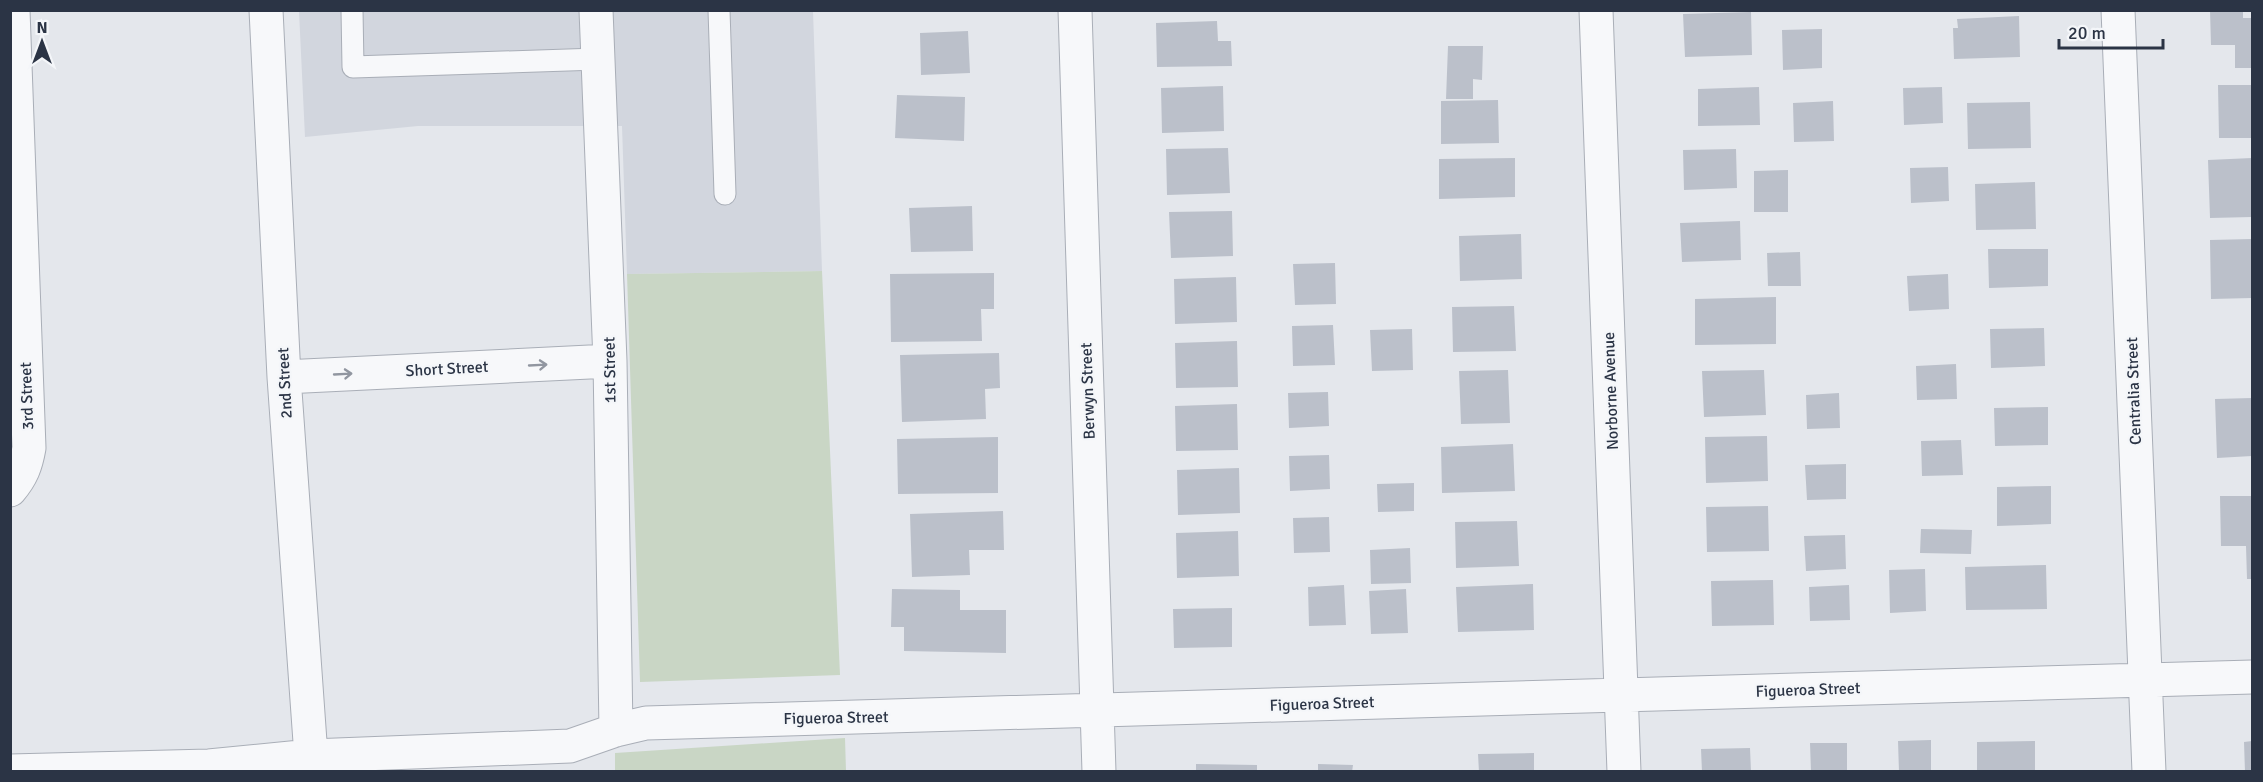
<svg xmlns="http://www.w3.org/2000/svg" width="2263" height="782" font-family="Signika,sans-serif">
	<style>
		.built { fill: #d2d6de }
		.green { fill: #c9d6c5 }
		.building { fill: #bbc0ca }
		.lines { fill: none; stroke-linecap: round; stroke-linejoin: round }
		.lane-casing { stroke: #a9aeb7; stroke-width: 23 }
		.street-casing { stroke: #a9aeb7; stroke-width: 35 }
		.lane { stroke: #f7f8fa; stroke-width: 21 }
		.street { stroke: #f7f8fa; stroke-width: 33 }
		.oneway { stroke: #9196a0 }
		.labels { text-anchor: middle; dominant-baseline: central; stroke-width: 4.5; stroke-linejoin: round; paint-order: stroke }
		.street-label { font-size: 16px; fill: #2b3445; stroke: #f4f6f9 }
	</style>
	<rect width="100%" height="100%" fill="#e4e7ec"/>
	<path class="built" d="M299,11H813L822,271L627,274L622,126H418L305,137Z"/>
	<path class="green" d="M822,271L840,675L640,682L627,274Z
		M845,738L846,771H615V753Z"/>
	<path class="building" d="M2210,10H2243V18H2252V68H2235V45H2211Z
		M1751,12L1752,55L1685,57L1683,14Z
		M2019,16L2020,57L1954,59L1953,28H1958L1957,19Z
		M1217,21L1218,41H1231L1232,66L1157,67L1156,23Z
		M1822,29V68L1783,70L1782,30Z
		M968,31L970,73L921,75L920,33Z
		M1448,46H1483L1482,80L1473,79V99H1446Z
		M2218,85H2252V138H2219Z
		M1223,86L1224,131L1162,133L1161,88Z
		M1759,87L1760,125L1698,126V89Z
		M1942,87L1943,123L1904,125L1903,88Z
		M897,95L965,97L964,141L895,138Z
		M1498,100L1499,143L1441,144V101Z
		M1833,101L1834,141L1794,142L1793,103Z
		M2030,102L2031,148L1968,149L1967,103Z
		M1228,148L1230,193L1167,195L1166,149Z
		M1736,149L1737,188L1684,190L1683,150Z
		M1515,158V197L1439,199V159Z
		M2252,158V217L2210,218L2208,160Z
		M1948,167L1949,201L1911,203L1910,168Z
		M1788,170V212H1754V171Z
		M2035,182L2036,229L1976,230L1975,184Z
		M972,206L973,251L911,252L909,208Z
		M1232,211L1233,256L1171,258L1169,212Z
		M1740,221L1741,260L1682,262L1680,223Z
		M1521,234L1522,279L1460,281L1459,236Z
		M2252,239V298L2211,299L2210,240Z
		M1988,249H2048V286L1989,288Z
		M1800,252L1801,286H1768L1767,253Z
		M1335,263L1336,304L1295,305L1293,264Z
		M994,273V309H981L982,341L891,342L890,274Z
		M1948,274L1949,309L1909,311L1907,276Z
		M1236,277L1237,322L1175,324L1174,279Z
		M1776,297V344L1695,345V299Z
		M1514,306L1516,351L1453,352L1452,307Z
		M1333,325L1335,365L1293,366L1292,326Z
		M2044,328L2045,366L1991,368L1990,329Z
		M1412,329L1413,370L1372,371L1370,330Z
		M1237,341L1238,387L1176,388L1175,343Z
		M999,353L1000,388L985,389L986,419L902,422L900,355Z
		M1956,364L1957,399L1917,400L1916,366Z
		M1508,370L1510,423L1461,424L1459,371Z
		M1764,370L1766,415L1704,417L1702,371Z
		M1328,392L1329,426L1289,428L1288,393Z
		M1839,393L1840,428L1807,429L1806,395Z
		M2252,398V456L2217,458L2215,399Z
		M1237,404L1238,450L1176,451L1175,406Z
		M2048,407V445L1995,446L1994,408Z
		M1767,436L1768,481L1706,483L1705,437Z
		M998,437V493L898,494L897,439Z
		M1961,440L1963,475L1922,476L1921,441Z
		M1513,444L1515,491L1442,493L1441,447Z
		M1329,455L1330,489L1290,491L1289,456Z
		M1846,464V499L1807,500L1805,465Z
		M1239,468L1240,513L1178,515L1177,470Z
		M1414,483V511L1378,512L1377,484Z
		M2051,486V524L1997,526V487Z
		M2220,496H2252V579H2247L2246,546H2221Z
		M1768,506L1769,551L1707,552L1706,507Z
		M1003,511L1004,550H969L970,575L912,577L910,514Z
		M1329,517L1330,552L1294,553L1293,518Z
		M1517,521L1519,566L1456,568L1455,522Z
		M1921,529L1972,530L1971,554L1920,553Z
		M1238,531L1239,576L1177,578L1176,533Z
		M1845,535L1846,569L1806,571L1804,536Z
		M1410,548L1411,583L1371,584L1370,550Z
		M2046,565L2047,609L1966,610L1965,567Z
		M1925,569L1926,611L1890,613L1889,570Z
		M1773,580L1774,625L1712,626L1711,581Z
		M1533,584L1534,630L1458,632L1456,587Z
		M1344,585L1346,625L1309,626L1308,587Z
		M1849,585L1850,620L1810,621L1809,587Z
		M892,589L960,590V610H1006V653L904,651V627H891Z
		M1406,589L1408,633L1371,634L1369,591Z
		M1232,608V647L1174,648L1173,609Z
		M1931,740V772H1899L1898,741Z
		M2035,741V772H1977V742Z
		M2252,741V772H2245L2244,742Z
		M1810,743H1847V772H1811Z
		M1750,748L1751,772H1702L1701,749Z
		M1534,753V772H1479L1478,754Z
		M1196,764L1257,765V772H1196Z
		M1318,764L1353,765L1352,772H1318Z"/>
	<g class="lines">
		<g class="lane-casing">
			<path id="lane" d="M352,10L353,67L598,59
				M719,10L725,194"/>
		</g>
		<g class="street-casing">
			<path id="street" d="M266,10L284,377L311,756
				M596,10L610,361L616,730
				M1075,10L1099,772
				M1596,10L1624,772
				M2118,10L2149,772
				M284,377L610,361
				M10,490C22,476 26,465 29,448L13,10
				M10,771L209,766L311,756L570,746L616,730L646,723L2252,677"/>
		</g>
		<use href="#lane" class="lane"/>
		<use href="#street" class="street"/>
	</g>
	<defs><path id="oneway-shaft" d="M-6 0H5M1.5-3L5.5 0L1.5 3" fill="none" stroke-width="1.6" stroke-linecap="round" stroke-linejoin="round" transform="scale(1.5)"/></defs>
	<g class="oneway">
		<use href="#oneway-shaft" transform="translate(538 365) rotate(-3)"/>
		<use href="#oneway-shaft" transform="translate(343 374) rotate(-3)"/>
	</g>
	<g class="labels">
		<g class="street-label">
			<text transform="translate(447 369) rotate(-3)">Short Street</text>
			<text transform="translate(610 370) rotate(-91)">1st Street</text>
			<text transform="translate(285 383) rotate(-93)">2nd Street</text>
			<text transform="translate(1088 391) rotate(-92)">Berwyn Street</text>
			<text transform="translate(1611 391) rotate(-92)">Norborne Avenue</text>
			<text transform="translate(2134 391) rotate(-92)">Centralia Street</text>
			<text transform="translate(27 396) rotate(-92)">3rd Street</text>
			<text transform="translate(1808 690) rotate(-2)">Figueroa Street</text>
			<text transform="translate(1322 704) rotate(-2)">Figueroa Street</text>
			<text transform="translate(836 718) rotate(-1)">Figueroa Street</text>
		</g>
	</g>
	<rect width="2263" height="782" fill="none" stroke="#2b3445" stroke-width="24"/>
	<g transform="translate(42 42)" stroke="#f4f6f9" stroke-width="4.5" paint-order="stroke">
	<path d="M0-4.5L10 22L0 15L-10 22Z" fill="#2b3445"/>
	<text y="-9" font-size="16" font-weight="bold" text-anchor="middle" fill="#2b3445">N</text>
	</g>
	<path d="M2059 39v9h104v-9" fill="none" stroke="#2b3445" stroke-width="3"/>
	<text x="2068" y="39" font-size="18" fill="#2b3445" stroke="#f4f6f9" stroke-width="4.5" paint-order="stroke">20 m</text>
</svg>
